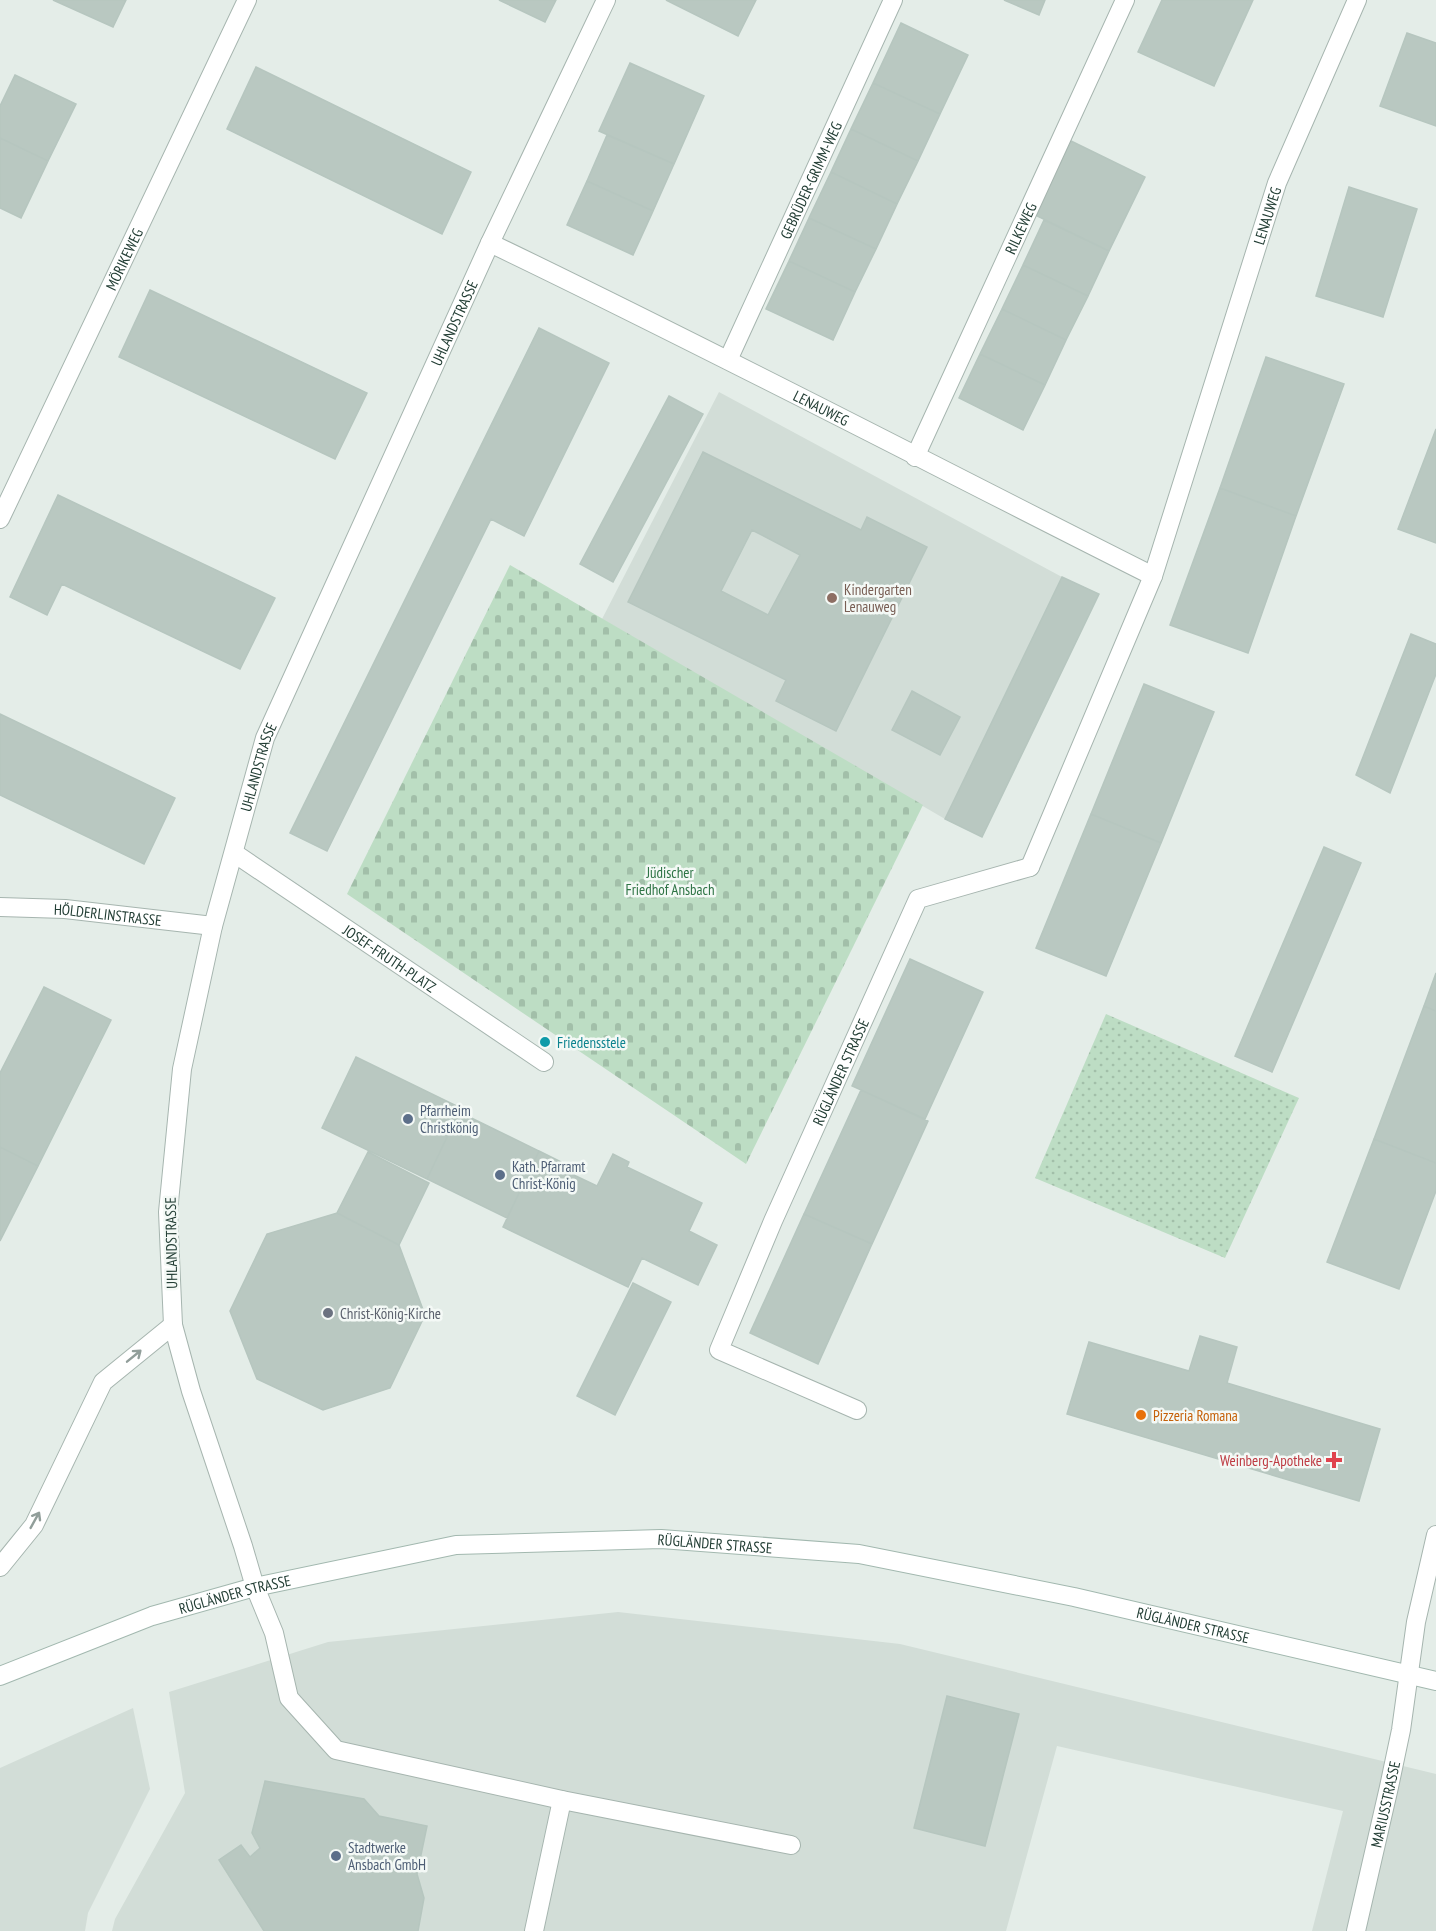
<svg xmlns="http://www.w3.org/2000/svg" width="1436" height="1931" font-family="'PT Sans Narrow',sans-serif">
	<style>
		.built { fill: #d2ddd7 }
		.cemetery { fill: url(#cemetery-stones) }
		.park { fill: url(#park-dots) }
		.building { fill: #b9c8c1; stroke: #b6c6bf; stroke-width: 1.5; fill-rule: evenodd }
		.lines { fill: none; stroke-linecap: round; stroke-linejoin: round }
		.service-casing { stroke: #a6b5af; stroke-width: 20 }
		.minor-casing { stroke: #a6b5af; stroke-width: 20 }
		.secondary-casing { stroke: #a2b8af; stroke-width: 20 }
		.service { stroke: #fff; stroke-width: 18 }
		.minor { stroke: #fff; stroke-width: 18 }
		.secondary { stroke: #fff; stroke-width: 18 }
		.oneway { stroke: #919e9a }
		.education-dot { fill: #8d6e63; stroke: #f4f9f6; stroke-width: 2 }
		.culture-dot { fill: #0f9aa8; stroke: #f4f9f6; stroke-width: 2 }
		.service-dot { fill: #5c6f8a; stroke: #f4f9f6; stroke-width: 2 }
		.worship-dot { fill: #6b7280; stroke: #f4f9f6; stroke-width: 2 }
		.food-dot { fill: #e8710a; stroke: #f4f9f6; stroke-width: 2 }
		.health-dot { fill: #e0444e; stroke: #f4f9f6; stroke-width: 2 }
		.labels { text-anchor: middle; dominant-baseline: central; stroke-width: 5; stroke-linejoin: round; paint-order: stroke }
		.street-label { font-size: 15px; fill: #233e35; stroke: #f4f9f6 }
		.education-label { font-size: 15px; fill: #785e54; stroke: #f4f9f6; text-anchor: start }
		.park-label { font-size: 15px; fill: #2e7445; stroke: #f4f9f6 }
		.culture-label { font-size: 15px; fill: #0d838f; stroke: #f4f9f6; text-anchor: start }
		.service-label { font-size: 15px; fill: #4e5e75; stroke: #f4f9f6; text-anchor: start }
		.worship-label { font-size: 15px; fill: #5b616d; stroke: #f4f9f6; text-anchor: start }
		.food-label { font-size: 15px; fill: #c56008; stroke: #f4f9f6; text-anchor: start }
		.health-label { font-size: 15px; fill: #be3a42; stroke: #f4f9f6; text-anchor: end }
	</style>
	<defs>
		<pattern id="cemetery-stones" width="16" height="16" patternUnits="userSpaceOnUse" patternTransform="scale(1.5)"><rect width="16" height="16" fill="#bdddc4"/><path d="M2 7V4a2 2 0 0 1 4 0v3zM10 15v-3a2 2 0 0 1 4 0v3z" fill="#a2bfa9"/></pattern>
		<pattern id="park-dots" width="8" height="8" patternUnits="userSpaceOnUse" patternTransform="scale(1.5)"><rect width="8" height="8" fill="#bdddc4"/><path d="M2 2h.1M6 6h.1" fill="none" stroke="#a2bfa9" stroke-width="1.8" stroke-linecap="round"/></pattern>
	</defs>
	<rect width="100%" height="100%" fill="#e4ede8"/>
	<path class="built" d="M719,392L1062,577L945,819L602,619Z
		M618,1612L900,1644L1436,1774V1931H1312L1343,1811L1057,1746L1006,1931H112L115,1919L185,1793L169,1692L328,1642Z
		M133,1708L150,1789L88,1913L85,1931H0V1768Z"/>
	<path class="cemetery" d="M510,565L923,805L746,1164L347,894Z"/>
	<path class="park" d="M1106,1014L1299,1098L1225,1258L1035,1178Z"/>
	<path class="building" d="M53,0H126L113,27Z
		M499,0H556L545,22Z
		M666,0H756L738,36Z
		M1004,0H1045L1039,15Z
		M1162,0H1253L1214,86L1138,52Z
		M901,23L968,55L940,114L873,83Z
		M1407,33L1436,43V126L1380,106Z
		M630,63L704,96L674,164L599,131Z
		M256,67L471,172L442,234L227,129Z
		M15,75L76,104L48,161L0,138V106Z
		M873,83L940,114L918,161L851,129Z
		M851,129L918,161L897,204L831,172Z
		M607,135L674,164L653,211L587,181Z
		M0,138L48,161L21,218L0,208Z
		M1071,141L1145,177L1109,251L1035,215Z
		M831,172L897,204L876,249L809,218Z
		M587,181L653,211L633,255L567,225Z
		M1349,187L1417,209L1383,317L1316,296Z
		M809,218L876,249L855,292L789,261Z
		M1044,220L1109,251L1088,296L1023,265Z
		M789,261L855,292L833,340L766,309Z
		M1023,265L1088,296L1066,340L1002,309Z
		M150,290L367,393L335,459L119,357Z
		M1002,309L1066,340L1045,385L980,354Z
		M539,328L609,363L524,536L491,519L327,851L290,833Z
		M980,354L1045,385L1023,430L959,398Z
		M1266,357L1344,384L1296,516L1220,488Z
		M669,396L703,414L613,582L580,564Z
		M1436,429V543L1398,529Z
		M703,452L861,530L867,517L927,547L836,731L776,701L786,680L628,602ZM752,530L800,555L768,615L721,591Z
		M1220,488L1296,516L1248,653L1170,625Z
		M58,495L275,598L240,669L62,584L47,615L10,597Z
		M1062,577L1099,594L982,837L945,819Z
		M1411,634L1436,644V674L1390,793L1356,775Z
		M1144,684L1214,712L1161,843L1091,814Z
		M912,691L960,717L940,755L892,730Z
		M0,714L175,798L144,864L0,795Z
		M1091,814L1161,843L1106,976L1036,948Z
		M1324,847L1361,863L1272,1072L1235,1056Z
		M910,959L983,992L925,1119L852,1086Z
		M1436,973V1011L1424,1006Z
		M44,987L111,1020L38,1166L0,1147V1073Z
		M1424,1006L1436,1011V1163L1374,1139Z
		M356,1057L461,1108L427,1179L322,1128Z
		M861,1090L928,1121L872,1244L804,1214Z
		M459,1112L539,1151L507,1218L427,1179Z
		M1374,1139L1436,1163V1191L1399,1289L1327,1262Z
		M0,1147L38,1166L0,1241Z
		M539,1151L561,1162L559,1168L597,1186L613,1154L629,1162L627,1167L702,1203L689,1231L717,1245L698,1285L642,1258L628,1287L503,1227Z
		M368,1152L429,1183L399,1245L337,1213Z
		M337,1213L399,1245L425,1315L390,1388L323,1410L257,1379L230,1311L267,1234Z
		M804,1214L872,1244L818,1364L750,1333Z
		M633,1283L671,1302L615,1415L577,1396Z
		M1200,1336L1237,1347L1227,1383L1380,1429L1359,1501L1067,1414L1089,1342L1189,1371Z
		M947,1696L1019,1714L985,1846L914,1828Z
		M265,1781L364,1799L379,1816L427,1826L417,1874L424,1898L418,1931H264L219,1860L241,1845L250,1857L260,1848L252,1833Z"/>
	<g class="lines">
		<g class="service-casing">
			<g id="service">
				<path id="s1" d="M728,360L893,0"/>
				<path id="s2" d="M915,457L1125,0"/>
				<path id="s3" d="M234,853L544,1062"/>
				<path id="s4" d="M857,1410L719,1350L773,1221L918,899L1030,867"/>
				<path d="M0,1567L34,1525L103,1382L173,1325"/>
				<path d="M255,1587L274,1633L289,1698L336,1750L562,1800L791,1845"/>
				<path d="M534,1931L562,1800"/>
			</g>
		</g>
		<g class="minor-casing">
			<g id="minor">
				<path id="s5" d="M490,243C713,350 932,465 1153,576"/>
				<path id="s6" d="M0,519L247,0"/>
				<path id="s7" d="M1030,867L1153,576L1277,183L1357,0"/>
				<path id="s8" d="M0,907L65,909L213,926"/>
				<path id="s9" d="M255,1587L243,1546L191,1391L173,1325L168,1212L182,1069L213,926L265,738L490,243L606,0"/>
				<path id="s10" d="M1356,1931L1389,1787L1401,1730L1416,1622L1436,1535"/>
			</g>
		</g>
		<g class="secondary-casing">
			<g id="secondary">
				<path id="s11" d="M0,1676L152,1616L255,1587L456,1545L661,1539L859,1554L1074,1597L1436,1681"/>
			</g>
		</g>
		<use href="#service" class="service"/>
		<use href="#minor" class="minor"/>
		<use href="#secondary" class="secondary"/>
	</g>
	<defs><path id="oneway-shaft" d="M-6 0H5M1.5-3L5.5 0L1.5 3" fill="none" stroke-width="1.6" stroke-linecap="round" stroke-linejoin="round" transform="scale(1.5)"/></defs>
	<g class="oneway">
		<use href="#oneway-shaft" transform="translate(134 1356) rotate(-39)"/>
		<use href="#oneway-shaft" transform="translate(35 1520) rotate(-61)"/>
	</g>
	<circle class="education-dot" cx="832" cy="598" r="6"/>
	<circle class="culture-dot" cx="545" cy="1042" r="6"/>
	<g class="service-dot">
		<circle cx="408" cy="1119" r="6"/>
		<circle cx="500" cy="1175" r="6"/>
		<circle cx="336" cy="1856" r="6"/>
	</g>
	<circle class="worship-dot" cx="328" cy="1313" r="6"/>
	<circle class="food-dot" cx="1141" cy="1415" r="6"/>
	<path class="health-dot" d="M1331 1451h6v6h6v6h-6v6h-6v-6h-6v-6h6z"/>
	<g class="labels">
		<g class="street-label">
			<text stroke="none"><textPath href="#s1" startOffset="198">GEBRÜDER-GRIMM-WEG</textPath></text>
			<text stroke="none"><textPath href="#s7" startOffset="694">LENAUWEG</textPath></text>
			<text stroke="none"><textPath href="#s2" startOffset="252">RILKEWEG</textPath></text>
			<text stroke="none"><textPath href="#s6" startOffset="288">MÖRIKEWEG</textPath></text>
			<text stroke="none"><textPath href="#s9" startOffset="1329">UHLANDSTRASSE</textPath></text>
			<text stroke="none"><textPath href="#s5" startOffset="370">LENAUWEG</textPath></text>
			<text stroke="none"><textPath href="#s9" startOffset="843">UHLANDSTRASSE</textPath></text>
			<text stroke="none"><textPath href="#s8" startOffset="108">HÖLDERLINSTRASSE</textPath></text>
			<text stroke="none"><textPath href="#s3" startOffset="188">JOSEF-FRUTH-PLATZ</textPath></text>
			<text stroke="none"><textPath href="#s4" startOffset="454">RÜGLÄNDER STRASSE</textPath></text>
			<text transform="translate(171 1243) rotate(-91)">UHLANDSTRASSE</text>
			<text stroke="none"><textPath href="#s11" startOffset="735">RÜGLÄNDER STRASSE</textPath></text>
			<text stroke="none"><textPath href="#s11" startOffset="249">RÜGLÄNDER STRASSE</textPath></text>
			<text stroke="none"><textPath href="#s11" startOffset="1221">RÜGLÄNDER STRASSE</textPath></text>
			<text stroke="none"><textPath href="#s10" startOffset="130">MARIUSSTRASSE</textPath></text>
		</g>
		<g class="education-label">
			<text x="844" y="589">Kindergarten<tspan x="844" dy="17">Lenauweg</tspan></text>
		</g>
		<g class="park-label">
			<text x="670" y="872">Jüdischer<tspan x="670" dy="17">Friedhof Ansbach</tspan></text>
		</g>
		<g class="culture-label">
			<text x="557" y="1042">Friedensstele</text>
		</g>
		<g class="service-label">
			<text x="420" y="1110">Pfarrheim<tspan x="420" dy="17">Christkönig</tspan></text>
			<text x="512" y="1166">Kath. Pfarramt<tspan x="512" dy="17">Christ-König</tspan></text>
			<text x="348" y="1847">Stadtwerke<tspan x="348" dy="17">Ansbach GmbH</tspan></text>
		</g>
		<g class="worship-label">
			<text x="340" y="1313">Christ-König-Kirche</text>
		</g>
		<g class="food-label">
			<text x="1153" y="1415">Pizzeria Romana</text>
		</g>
		<g class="health-label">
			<text x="1322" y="1460">Weinberg-Apotheke</text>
		</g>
	</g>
</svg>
